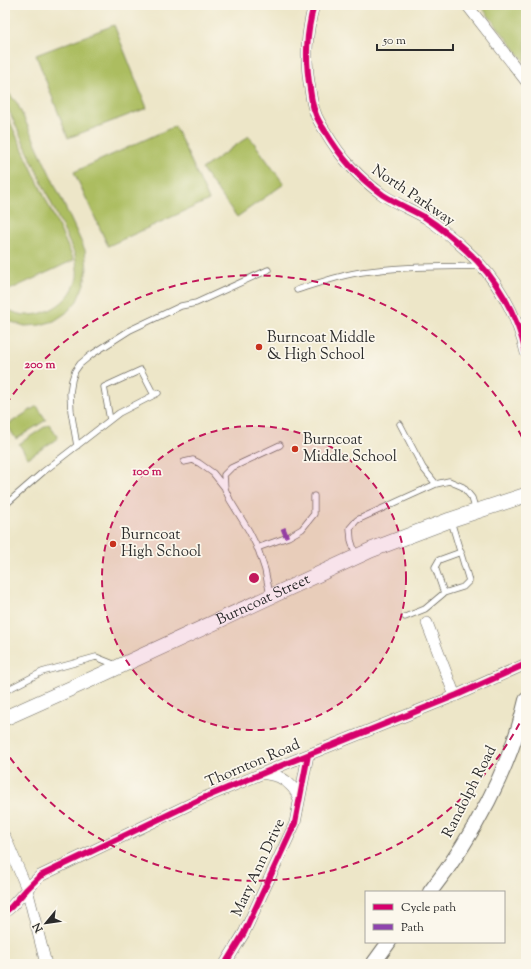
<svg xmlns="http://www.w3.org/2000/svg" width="531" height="969" font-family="'Sorts Mill Goudy',serif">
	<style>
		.green { fill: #acbd61; stroke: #6c7446 }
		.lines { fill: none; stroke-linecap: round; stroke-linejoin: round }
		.service-casing { stroke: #6f6c62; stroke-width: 7 }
		.minor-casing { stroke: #6f6c62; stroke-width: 12 }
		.tertiary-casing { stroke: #6f6c62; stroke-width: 16 }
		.secondary-casing { stroke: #6f6c62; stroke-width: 16 }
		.service { stroke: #fff; stroke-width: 5.5 }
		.minor { stroke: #fff; stroke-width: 11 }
		.tertiary { stroke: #fff; stroke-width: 14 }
		.secondary { stroke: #fff; stroke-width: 15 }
		.quiet { stroke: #8e44ad; stroke-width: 5; stroke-dasharray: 10 5; stroke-linecap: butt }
		.cycleway-casing { stroke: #fbf7ec; stroke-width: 8 }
		.cycleway { stroke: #d6006c; stroke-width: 6 }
		.ring { fill: none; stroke: #c2185b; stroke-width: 2; stroke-dasharray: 7 5 }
		.poi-dot { fill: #c8321e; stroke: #fbf7ec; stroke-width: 1.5 }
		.labels { text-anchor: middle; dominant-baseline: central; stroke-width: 3.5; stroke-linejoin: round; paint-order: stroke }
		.street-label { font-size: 15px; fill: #2b2b2b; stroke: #fbf7ec }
		.poi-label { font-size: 15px; fill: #2b2b2b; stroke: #fbf7ec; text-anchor: start }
		.centre { fill: #c2185b; stroke: #fbf7ec; stroke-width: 2 }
		.ring-label { font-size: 12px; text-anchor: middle; font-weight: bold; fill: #c2185b; stroke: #fbf7ec; stroke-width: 3.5; stroke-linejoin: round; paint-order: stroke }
	</style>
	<rect width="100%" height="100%" fill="#fbf7ec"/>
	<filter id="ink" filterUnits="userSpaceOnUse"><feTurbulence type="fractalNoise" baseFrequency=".025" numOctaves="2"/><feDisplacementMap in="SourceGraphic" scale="8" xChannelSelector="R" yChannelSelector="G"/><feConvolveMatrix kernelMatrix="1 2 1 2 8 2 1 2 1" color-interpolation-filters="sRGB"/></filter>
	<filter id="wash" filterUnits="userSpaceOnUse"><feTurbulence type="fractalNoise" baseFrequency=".012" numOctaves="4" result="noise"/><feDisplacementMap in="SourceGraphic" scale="16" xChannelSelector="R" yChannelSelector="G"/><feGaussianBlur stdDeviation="0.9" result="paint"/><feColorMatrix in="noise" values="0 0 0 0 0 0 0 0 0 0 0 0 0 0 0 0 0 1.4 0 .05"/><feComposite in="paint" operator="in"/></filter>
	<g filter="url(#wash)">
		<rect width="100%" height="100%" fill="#ede6c8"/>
		<path class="green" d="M480,5H526V63Z
			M114,25L147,108L68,138L36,55Z
			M5,89L17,103L85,250L87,269L84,284L77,301L66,313L54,321L40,325L25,326L5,320V308C12,311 18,315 26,315C48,316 73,300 77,277C78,270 76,262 75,255L5,102Z
			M5,111L74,260L5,292Z
			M175,126L209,200L108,246L74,172Z
			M249,136L284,184L237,217L202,169Z
			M37,406L46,420L16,439L7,425Z
			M49,424L58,438L28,458L19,444Z"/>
	</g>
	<g filter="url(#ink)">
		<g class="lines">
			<g class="service-casing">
				<path id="service" d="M297,290C319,283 340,275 362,272C402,266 442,267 482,266
					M110,420L104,387L141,370L154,395
					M400,424L423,468L436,484
					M77,446L71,411L70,393L72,380L75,371L80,364L91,355L130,330L181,306L196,303L268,270
					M184,462L193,460L199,463L213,473L225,488
					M5,505L43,472L119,413L158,393
					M257,548L288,537L302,529L314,514V496
					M356,556L351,540L350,528L357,520L436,484L449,481L463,487L472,498L476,511
					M444,593L435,567L439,560L461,552
					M270,595L265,570L258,549L249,531L230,500L225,489L224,475L231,468L280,445
					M405,617L425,609L444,593L463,587L469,581L451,521
					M5,691L42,672L96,657L116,665"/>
			</g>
			<g class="minor-casing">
				<path id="minor" d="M314,5C306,34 305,59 310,89C311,96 312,105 315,112C317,119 321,125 325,131C341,158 358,177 383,195C397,204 412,210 426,218C440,227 454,239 466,250C496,277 517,314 526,353
					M467,5L526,81
					M427,623L455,696
					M263,773C269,775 274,775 279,777C288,781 298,791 299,801
					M5,837L27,889L46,964
					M5,912L11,907L27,889L40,876L201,799L285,764L457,695L526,664
					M225,964L233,951L244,933L295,823L308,755"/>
			</g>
			<g class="tertiary-casing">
				<path id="tertiary" d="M430,892C473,837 510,769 526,700
					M373,964L389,942"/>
			</g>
			<g class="secondary-casing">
				<g id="secondary">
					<path id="s1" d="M5,718L103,674L371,550L450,520L526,495"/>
				</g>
			</g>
			<use href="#service" class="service"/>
			<use href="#minor" class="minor"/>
			<use href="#tertiary" class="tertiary"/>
			<use href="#secondary" class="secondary"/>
			<path class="quiet" d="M283,528L287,538"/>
			<g class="cycleway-casing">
				<path id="cycleway" d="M314,5C306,34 305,59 310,89C311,96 312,105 315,112C317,119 321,125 325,131C341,158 358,177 383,195C397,204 412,210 426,218C440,227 454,239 466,250C496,277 517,314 526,353
					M5,912L11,907L27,889L40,876L201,799L285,764L457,695L526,664
					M225,964L233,951L244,933L295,823L308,755"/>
			</g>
			<use href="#cycleway" class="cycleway"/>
		</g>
	</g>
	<circle cx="254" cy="578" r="152" fill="#c2185b" fill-opacity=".12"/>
	<g class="ring">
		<circle cx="254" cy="578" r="152"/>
		<path d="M525 713A303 303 0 0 1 6 752M6 404A303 303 0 0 1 525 443"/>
	</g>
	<g class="poi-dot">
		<circle cx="259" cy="347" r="4"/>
		<circle cx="295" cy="449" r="4"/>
		<circle cx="113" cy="544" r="4"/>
	</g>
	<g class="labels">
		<g class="street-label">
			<text transform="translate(413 196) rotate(34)">North Parkway</text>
			<text stroke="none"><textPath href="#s1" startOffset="284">Burncoat Street</textPath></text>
			<text transform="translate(253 764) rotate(-23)">Thornton Road</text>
			<text transform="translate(470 792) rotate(-63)">Randolph Road</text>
			<text transform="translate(259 868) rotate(-65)">Mary Ann Drive</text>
		</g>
		<g class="poi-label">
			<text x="267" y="338">Burncoat Middle<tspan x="267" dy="17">&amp; High School</tspan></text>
			<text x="303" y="440">Burncoat<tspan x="303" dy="17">Middle School</tspan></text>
			<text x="121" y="535">Burncoat<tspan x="121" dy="17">High School</tspan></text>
		</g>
	</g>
	<circle cx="254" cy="578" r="6" class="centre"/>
	<g class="ring-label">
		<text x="40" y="368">200 m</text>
		<text x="147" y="475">100 m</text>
	</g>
	<rect width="531" height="969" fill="none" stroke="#fbf7ec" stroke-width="20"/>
	<rect x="365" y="891" width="140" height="52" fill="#fbf7ec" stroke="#a8a59f"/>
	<rect x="373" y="904" width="20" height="6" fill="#d6006c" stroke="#a8a59f"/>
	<text x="401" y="911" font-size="12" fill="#2b2b2b">Cycle path</text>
	<rect x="373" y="924" width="20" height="6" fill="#8e44ad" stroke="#a8a59f"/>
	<text x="401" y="931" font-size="12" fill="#2b2b2b">Path</text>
	<g transform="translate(46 923) rotate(241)" stroke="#fbf7ec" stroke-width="3" paint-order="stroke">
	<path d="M0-3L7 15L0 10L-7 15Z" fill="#2b2b2b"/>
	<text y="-6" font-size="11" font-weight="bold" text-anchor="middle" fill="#2b2b2b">N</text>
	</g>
	<path d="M377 44v6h76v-6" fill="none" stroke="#2b2b2b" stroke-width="2"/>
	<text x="383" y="44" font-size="12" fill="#2b2b2b" stroke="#fbf7ec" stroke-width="3" paint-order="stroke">50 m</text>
</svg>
